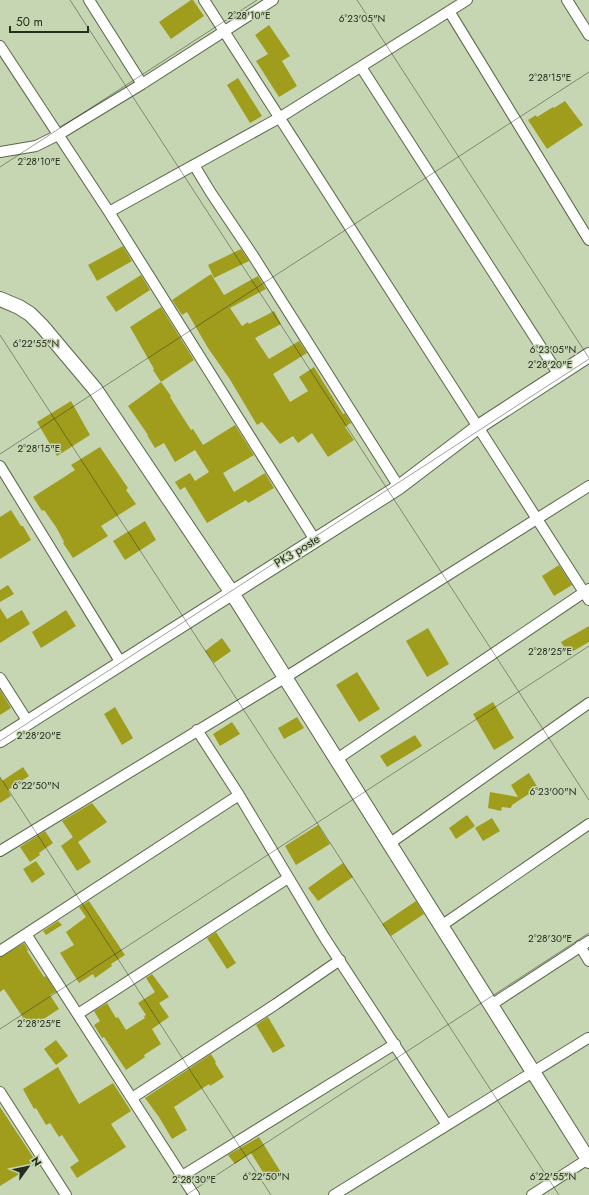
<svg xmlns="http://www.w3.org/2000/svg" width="589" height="1195" font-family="Jost,sans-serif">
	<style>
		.building { fill: #a09d1d }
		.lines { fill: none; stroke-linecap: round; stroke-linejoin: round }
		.street-casing { stroke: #596748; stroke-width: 12 }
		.secondary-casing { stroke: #596748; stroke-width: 16 }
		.street { stroke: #fff; stroke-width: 10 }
		.secondary { stroke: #fff; stroke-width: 14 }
		.ticks { fill: none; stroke: #272d1f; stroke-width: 1; stroke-opacity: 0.45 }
		.labels { text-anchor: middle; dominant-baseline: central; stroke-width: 3; stroke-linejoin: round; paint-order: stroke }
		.street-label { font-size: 12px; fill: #272d1f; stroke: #c6d6b3 }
		.ticks-label { font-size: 10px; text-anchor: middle; fill: #272d1f; stroke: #c6d6b3; stroke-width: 3; stroke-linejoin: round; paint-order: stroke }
	</style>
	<rect width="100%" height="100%" fill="#c6d6b3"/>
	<path class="building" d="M191,0H193L204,16L171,39L159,22Z
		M269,25L290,56L282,61L297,86L279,97L256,61L268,54L255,35Z
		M238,78L262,116L250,123L227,85Z
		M565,101L583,125L547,149L528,120L536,115L537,117L553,107L554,108Z
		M123,246L132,261L97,281L88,265Z
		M241,249L249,261L214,278L208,265Z
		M211,274L224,295L258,276L266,289L230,308L242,326L248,322L249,324L274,311L281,324L255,338L269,359L299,341L307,353L273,374L290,402L308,391L299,377L314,367L343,414L345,413L351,423L345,427L354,440L328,457L312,433L298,443L293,436L280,444L262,422L257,425L229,378L208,348L187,312L182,315L172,300Z
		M141,275L150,290L116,312L106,297Z
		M161,307L194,360L161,382L153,370L154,369L130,327Z
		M161,382L171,396L170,397L191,430L193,429L203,445L235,425L254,455L223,473L234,492L265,473L274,488L248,503L246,500L207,523L185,487L180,490L175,482L190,473L195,481L209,472L195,450L175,462L164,443L155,448L147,435H148L128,406Z
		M71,401L90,435L57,456L37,422Z
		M100,447L128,488L126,490L136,504L101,526L108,536L73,558L63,543L64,542L56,527L44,510L42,511L33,497L75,470L71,465Z
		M11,510L21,526H23L31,540L0,559V517Z
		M145,521L156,540L125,560L113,541Z
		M559,565L572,585L554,596L542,576Z
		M8,585L14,594L0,602V590Z
		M0,608L7,619L22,610L30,624L0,643Z
		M66,610L76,626L41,648L32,632Z
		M589,626V642L568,654L561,642Z
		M428,628L449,664L427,677L406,641Z
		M222,638L231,651L214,663L205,651Z
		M357,672L380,709L359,722L336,685Z
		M0,690L11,708L0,715Z
		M493,702L514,738L494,750L473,714Z
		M115,707L133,738L122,745L104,714Z
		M297,717L304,728L284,739L278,728Z
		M232,722L240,734L220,746L213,734Z
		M415,735L422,746L387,767L380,756Z
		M23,767L29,776L8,790L11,796L0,803V777L2,781Z
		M529,773L538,788L512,805L511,808L502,807L501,811L488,808L490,792L518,797L511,785Z
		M92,803L107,822L78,842L91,862L77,871L61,846L73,837L62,821Z
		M467,815L475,826L456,839L449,828Z
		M492,818L500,831L483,841L475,828Z
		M318,825L330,844L296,865L285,846Z
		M45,831L53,843L39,853L40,855L30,862L20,847Z
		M36,861L45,874L32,883L23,869Z
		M343,863L353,877L318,901L308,888Z
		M89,901L125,955L111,964L112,966L95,978L93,974L79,983L60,953L74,945L66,932L86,917L79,907Z
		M416,901L424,914L391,936L382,924Z
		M58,921L62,925L46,935L43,931Z
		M216,932L236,963L227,969L207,938Z
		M24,943L28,950L27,951L44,977L46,976L56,992L50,995L59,1009L30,1028L4,989L0,992V957Z
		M152,974L169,997L159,1003L169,1017L152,1029L161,1044L144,1055L145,1057L126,1070L104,1037L102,1038L94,1025L100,1021L94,1011L107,1003L116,1018L118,1017L126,1030L145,1018L144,1016L146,1015L138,1003L155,992L146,978Z
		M268,1017L285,1046L273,1053L256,1025Z
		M56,1040L68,1056L56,1065L44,1049Z
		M211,1054L216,1062L215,1063L224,1077L210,1086L209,1084L174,1107L187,1130L172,1139L159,1117L145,1098Z
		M58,1067L79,1104L113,1083L131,1111L111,1124L126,1147L77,1178L70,1167L79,1161L62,1135L59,1137L50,1123L46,1125L36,1108L34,1109L23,1089Z
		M0,1107L37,1163L0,1186Z
		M259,1137L282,1174L269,1182L251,1153L235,1164L228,1155Z"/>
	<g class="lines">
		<g class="street-casing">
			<path id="street" d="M89,0L142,84
				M204,0L589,600
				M567,0L589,35
				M449,11L589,240
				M0,46L109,212L315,540
				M361,67L559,375
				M0,152L36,146L58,135L142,84L273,0
				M194,165L211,193L252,254L399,487
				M109,212L279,118L467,0
				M0,466L121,663
				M0,678L28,722
				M197,730L239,795L324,937L447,1125
				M337,759L589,589
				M389,844L589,703
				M0,851L286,677L589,486
				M441,926L589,824
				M26,934L194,1195
				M580,946L589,961
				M0,951L239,795
				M491,1005L589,941
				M78,1014L288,878
				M0,1092L66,1195
				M132,1098L276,1004L340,960
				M182,1176L395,1044
				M334,1195L588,1038
				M532,1195L588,1159"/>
		</g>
		<g class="secondary-casing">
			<path id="secondary" d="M0,299L19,307L30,314L42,326L95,389L232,593L589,1161
				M0,740L399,487L478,427L589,355"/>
		</g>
		<use href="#street" class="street"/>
		<use href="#secondary" class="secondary"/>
	</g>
	<path class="ticks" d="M70,0L589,800M357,0L589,358M0,167L257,0M0,335L559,1195M0,454L589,72M0,741L589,359M0,777L271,1195M0,1029L589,646M186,1195L589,933"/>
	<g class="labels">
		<g class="street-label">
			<text transform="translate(297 551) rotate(-32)">PK3 poste</text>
		</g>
	</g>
	<g class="ticks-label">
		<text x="249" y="19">2°28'10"E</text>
		<text x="362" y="22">6°23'05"N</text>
		<text x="550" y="81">2°28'15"E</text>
		<text x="39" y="165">2°28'10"E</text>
		<text x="36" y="347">6°22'55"N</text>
		<text x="553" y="353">6°23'05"N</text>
		<text x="550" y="368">2°28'20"E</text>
		<text x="39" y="452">2°28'15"E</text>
		<text x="550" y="655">2°28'25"E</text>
		<text x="39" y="739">2°28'20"E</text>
		<text x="36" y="789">6°22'50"N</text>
		<text x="553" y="795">6°23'00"N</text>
		<text x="550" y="942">2°28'30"E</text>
		<text x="39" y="1027">2°28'25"E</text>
		<text x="266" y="1180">6°22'50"N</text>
		<text x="553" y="1180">6°22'55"N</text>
		<text x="194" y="1183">2°28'30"E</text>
	</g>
	<g transform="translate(28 1167) rotate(57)" stroke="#c6d6b3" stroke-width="3" paint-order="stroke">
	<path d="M0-3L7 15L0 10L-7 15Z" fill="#272d1f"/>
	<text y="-6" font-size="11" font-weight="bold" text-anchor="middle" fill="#272d1f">N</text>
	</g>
	<path d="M10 26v6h78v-6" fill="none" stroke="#272d1f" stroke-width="2"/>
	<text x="16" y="26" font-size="12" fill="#272d1f" stroke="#c6d6b3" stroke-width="3" paint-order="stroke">50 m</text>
</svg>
